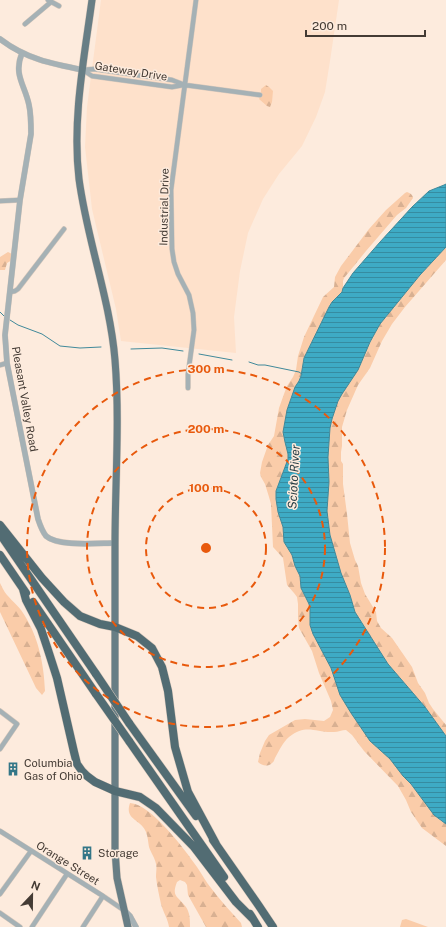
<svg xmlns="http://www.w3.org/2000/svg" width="446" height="927" font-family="'Public Sans',sans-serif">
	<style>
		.built { fill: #fee1cb }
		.grass { fill: #facca9 }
		.forest { fill: url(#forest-firs) }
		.water { fill: url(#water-rules); stroke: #40899a }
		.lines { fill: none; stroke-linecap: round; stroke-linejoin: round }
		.stream { stroke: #40899a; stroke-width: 1 }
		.minor-casing { stroke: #d8c8bb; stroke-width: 5.5 }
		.tertiary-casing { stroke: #d8c8bb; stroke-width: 6 }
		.primary-casing { stroke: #d8c8bb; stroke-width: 8 }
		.motorway-casing { stroke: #d8c8bb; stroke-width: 9 }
		.minor { stroke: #a5b1b5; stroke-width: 4.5 }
		.tertiary { stroke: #a5b1b5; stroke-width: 5.5 }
		.primary { stroke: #687e85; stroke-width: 7 }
		.motorway { stroke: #526c73; stroke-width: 8 }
		.motorway-bridge-casing { stroke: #d8c8bb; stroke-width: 9; stroke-linecap: butt }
		.motorway-bridge { stroke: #526c73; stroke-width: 8 }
		.ring { fill: none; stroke: #e8590c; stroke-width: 2; stroke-dasharray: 7 5 }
		.labels { text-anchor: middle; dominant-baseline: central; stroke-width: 3; stroke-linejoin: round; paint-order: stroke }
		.street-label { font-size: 11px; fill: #443b34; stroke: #fdebdd }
		.poi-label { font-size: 11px; fill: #443b34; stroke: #fdebdd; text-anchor: start }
		.water-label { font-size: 12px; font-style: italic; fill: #233b42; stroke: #fdebdd }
		.centre { fill: #e8590c; stroke: #fdebdd; stroke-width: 2 }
		.ring-label { font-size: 12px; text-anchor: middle; font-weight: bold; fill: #e8590c; stroke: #fdebdd; stroke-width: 3; stroke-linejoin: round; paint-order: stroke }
	</style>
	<defs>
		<pattern id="forest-firs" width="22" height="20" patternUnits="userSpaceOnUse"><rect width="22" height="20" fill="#facca9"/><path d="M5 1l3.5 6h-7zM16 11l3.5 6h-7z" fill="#d8b092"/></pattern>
		<pattern id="water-rules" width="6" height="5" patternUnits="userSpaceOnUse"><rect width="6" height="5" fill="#3eabc5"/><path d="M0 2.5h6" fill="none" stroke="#368ca1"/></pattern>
	</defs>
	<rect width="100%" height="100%" fill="#fdebdd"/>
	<path class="built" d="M101,0H339L330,61L325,92L316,117L302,146L279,174L263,199L248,233L240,271L234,317L236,353L121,341L116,309L92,209L85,147L87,107Z"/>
	<path class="grass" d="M406,919L428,927H400L402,920Z"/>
	<path class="forest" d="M266,85L269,87L273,91L272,102L270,107L267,106L259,99L261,95V89Z
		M407,192C410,193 413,195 413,198L406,208L397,215L366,251L349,272L344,278L343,281V288L342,292L332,302L304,358L301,376L299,381L295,387L285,442L289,454L288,459L276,491V499L278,512L283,527L284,542L292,555L295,566L300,576L301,588L309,604L310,609V625L331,668L340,695L351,713L370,741L390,759L440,820L446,824V846L422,828L411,812L406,800L398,786L364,751L352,735L346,730C342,730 338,732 334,732C315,733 307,723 289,737C283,742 279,751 275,758C274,760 274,762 272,763C268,767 262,766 258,762L260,753L265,741L269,735L295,720L305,719L324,721L330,717L333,710L331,701L319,673L312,651L299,628L298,619V604L297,597L294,593L287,585L283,558L273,547L271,504L269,497L265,484L261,477L260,473L262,462L268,445L274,436L279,408L284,394L287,386L293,377L296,370L298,356L304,337L323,297L334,287L335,277L341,266L369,229L386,210L405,193Z
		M446,247V260L405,307L392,324L382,341L370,368L358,385L347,410L342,427V446L341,452V461L343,464V484L347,514L350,543L355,560L358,566L361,583L365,594L376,612L377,621L381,628L392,638L412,667L418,683L425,693L429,703L433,709L446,725V736L425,707L388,664L355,612L350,595L341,573L330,535L327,511L329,482L328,457L330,428L332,419L338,401L380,324L420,275Z
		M8,252L12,254V260L7,263L5,270H0V257Z
		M0,583C1,585 2,587 3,589C7,597 16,603 21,610C38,634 44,663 45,691L42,695L36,688L0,612Z
		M130,803C151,804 185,850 197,867C202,874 206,882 211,888C220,900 231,912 241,923L242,927H206L188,895L187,885L185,882L180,880L177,882C171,897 178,896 186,907C190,913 190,920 190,927H169C168,919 163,912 161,904C159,895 157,886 156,877C156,872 157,868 156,864C155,858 151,853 149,847C148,842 148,837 146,832C141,819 124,820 130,803Z"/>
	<path class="water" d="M446,184V247L420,275L380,324L370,342L358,370L342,394L338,401L332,419L330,428L328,457L329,482L327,511L330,535L341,573L350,595L355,612L388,664L425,707L446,736V824L434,815L411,784L403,776L390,759L370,741L351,713L340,695L331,668L313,634L310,625V609L309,604L301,588L300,576L295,566L292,555L284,542L283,527L278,512L276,499V491L288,459V454L285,442L283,432L287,410L295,387L299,381L301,376L304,358L329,307L332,302L342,292L343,288L353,273L380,242L412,207L429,191L444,185Z"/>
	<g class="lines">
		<path class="stream" d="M0,312L5,317
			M10,320L18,325L42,334L60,346L80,348L101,347
			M131,349L162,348L183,351
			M199,354L232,360
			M249,362L258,365H265L299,372L302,374"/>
		<g class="minor-casing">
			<path id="minor" d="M48,0L59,6
				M25,24L51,2
				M83,70L94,69L172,80L185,85L260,95
				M83,70L92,76L172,87L183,85
				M0,201L20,200
				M10,292L15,291L18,289L64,229
				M0,365L7,363
				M188,388V374L194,330L193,313L189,295L178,274L174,262L172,249L171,190L196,0
				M0,711L17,724L0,749
				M0,831L103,896L125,911
				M0,894L31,851
				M0,913L20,927
				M32,927L67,874
				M83,927L103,896"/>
		</g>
		<g class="tertiary-casing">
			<path id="tertiary" d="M0,39C26,59 52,64 83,70
				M22,53C13,75 25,85 29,105C31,114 31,124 31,134L20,200L5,335L7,363L38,519C40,525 42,531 46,536C58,547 99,543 115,543
				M125,911L130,916L136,927"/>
		</g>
		<g class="primary-casing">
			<path id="primary" d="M92,0C84,59 72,120 79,179C87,240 110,299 115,360C120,421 115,483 115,545C115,646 115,748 115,850L117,878L128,927"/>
		</g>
		<g class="motorway-casing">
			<path id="motorway" d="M0,525L42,578L64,602L80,616L100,624L115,627L137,636L152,648L162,667L168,691L175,747L188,792L216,844
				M0,534L96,674
				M0,555L26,593
				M23,589L26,600L41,629L48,650L57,678L74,752L77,764L82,771L87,776L95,782L115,791L140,797L156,808L194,847L236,902L253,919
				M33,602L96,694
				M129,723L196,816
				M129,741L224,877
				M213,840L259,906L273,927
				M250,914L258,927"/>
		</g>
		<use href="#minor" class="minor"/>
		<use href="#tertiary" class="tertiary"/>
		<use href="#primary" class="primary"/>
		<use href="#motorway" class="motorway"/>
		<g class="motorway-bridge-casing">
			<path id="motorway-bridge" d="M96,674L129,723
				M96,694L129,741"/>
		</g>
		<use href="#motorway-bridge" class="motorway-bridge"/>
	</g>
	<g class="ring">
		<circle cx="206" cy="548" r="60"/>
		<circle cx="206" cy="548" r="119"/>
		<circle cx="206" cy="548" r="179"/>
	</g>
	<defs>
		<g id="building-bare" transform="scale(1.08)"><path d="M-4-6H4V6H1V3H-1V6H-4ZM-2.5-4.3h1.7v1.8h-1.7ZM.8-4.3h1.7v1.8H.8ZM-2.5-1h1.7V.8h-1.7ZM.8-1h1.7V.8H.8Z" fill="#337687" stroke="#fdebdd" stroke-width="2.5" paint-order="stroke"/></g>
	</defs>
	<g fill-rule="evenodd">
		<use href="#building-bare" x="13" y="769"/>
		<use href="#building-bare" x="87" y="853"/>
	</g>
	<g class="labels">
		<g class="street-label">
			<text transform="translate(131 71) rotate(9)">Gateway Drive</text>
			<text transform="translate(164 207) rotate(-89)">Industrial Drive</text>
			<text transform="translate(25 399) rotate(80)">Pleasant Valley Road</text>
			<text transform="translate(68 863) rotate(32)">Orange Street</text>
		</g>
		<g class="poi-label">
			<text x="24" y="763">Columbia<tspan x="24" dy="13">Gas of Ohio</tspan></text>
			<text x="98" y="853">Storage</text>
		</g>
		<g class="water-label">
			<text transform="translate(294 477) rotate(-87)">Scioto River</text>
		</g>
	</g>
	<circle cx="206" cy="548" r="6" class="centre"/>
	<g class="ring-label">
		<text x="206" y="373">300 m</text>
		<text x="206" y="433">200 m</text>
		<text x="206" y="492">100 m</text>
	</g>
	<g transform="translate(32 895) rotate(22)" stroke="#fdebdd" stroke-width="3" paint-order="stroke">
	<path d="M0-3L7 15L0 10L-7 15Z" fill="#443b34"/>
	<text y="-6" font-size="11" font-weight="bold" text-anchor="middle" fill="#443b34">N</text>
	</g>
	<path d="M306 30v6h119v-6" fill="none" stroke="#443b34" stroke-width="2"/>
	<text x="312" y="30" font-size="12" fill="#443b34" stroke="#fdebdd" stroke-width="3" paint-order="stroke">200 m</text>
</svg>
